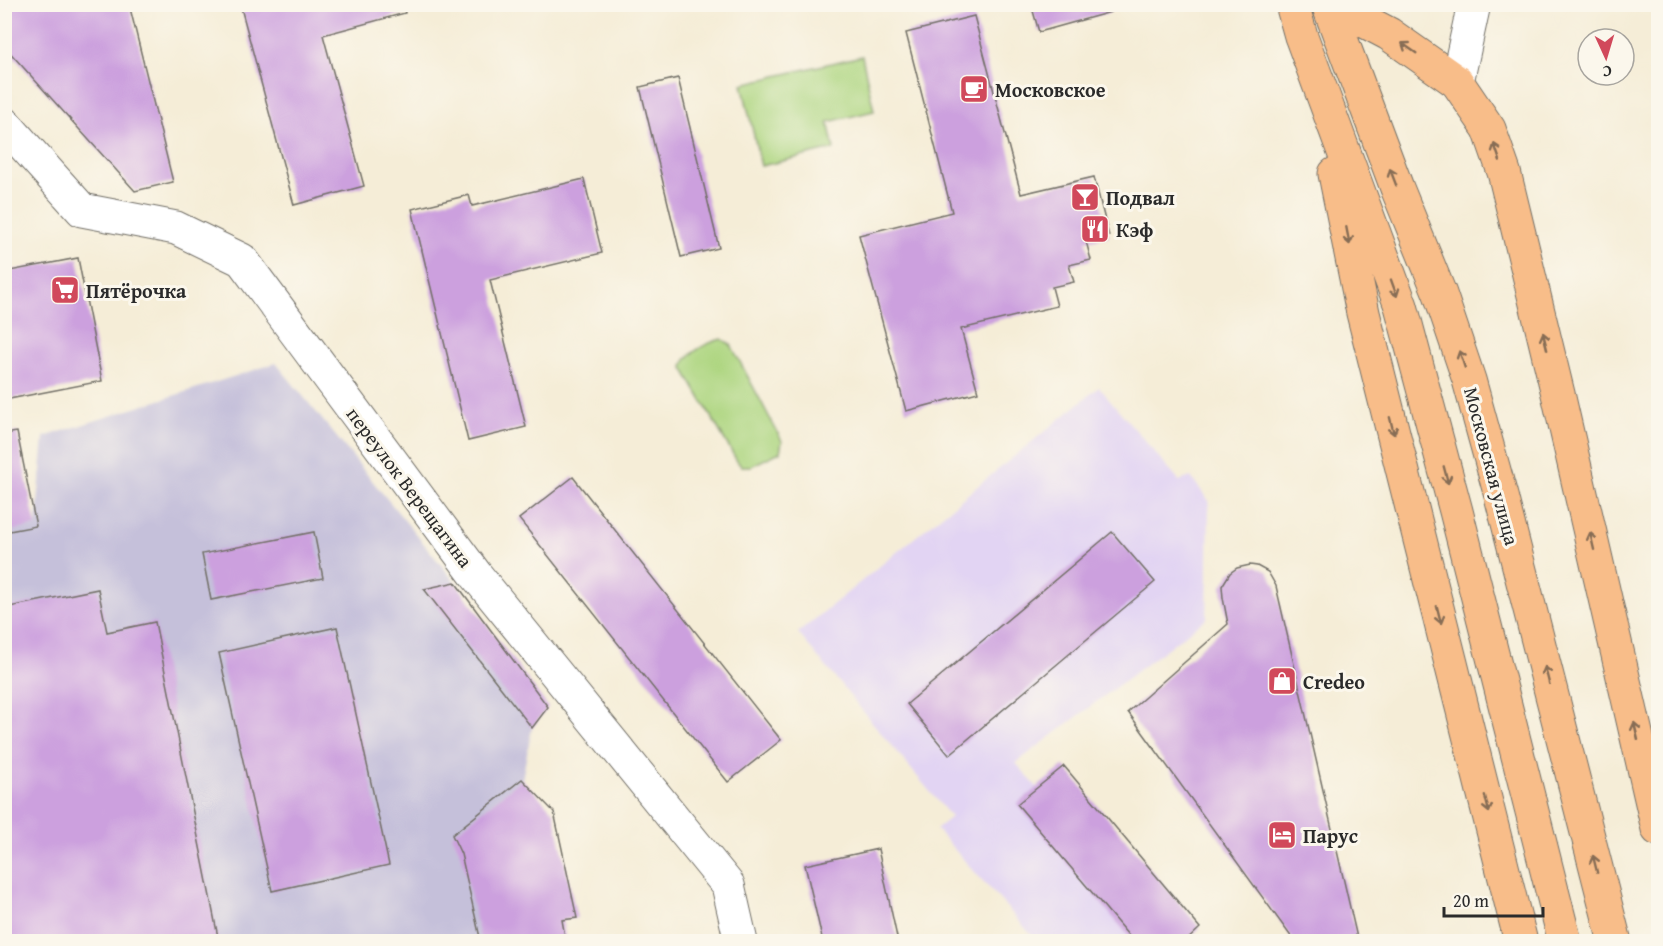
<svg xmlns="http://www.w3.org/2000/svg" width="1663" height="946" font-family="'Gentium Book Plus',serif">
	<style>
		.built { fill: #e2d4f3 }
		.industrial { fill: #c5c0da }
		.green { fill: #aed681; stroke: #6c8056; stroke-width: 1.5 }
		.building { fill: #cca0de }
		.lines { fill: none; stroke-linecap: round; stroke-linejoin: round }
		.street-casing { stroke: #726f67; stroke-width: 35 }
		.primary-casing { stroke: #726f67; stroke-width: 35 }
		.street { stroke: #fff; stroke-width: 33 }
		.primary { stroke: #f8bd89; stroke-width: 33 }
		.oneway { stroke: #876d55 }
		.labels { text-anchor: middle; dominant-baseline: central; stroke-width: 6; stroke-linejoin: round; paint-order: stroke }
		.poi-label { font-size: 20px; font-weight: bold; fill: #2b2b2b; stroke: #fbf7ec; text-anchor: start }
		.street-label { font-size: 20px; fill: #2b2b2b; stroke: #fbf7ec }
	</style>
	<rect width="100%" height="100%" fill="#fbf7ec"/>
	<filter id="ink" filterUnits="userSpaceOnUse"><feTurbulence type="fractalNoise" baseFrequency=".0167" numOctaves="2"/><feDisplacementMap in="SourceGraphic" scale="12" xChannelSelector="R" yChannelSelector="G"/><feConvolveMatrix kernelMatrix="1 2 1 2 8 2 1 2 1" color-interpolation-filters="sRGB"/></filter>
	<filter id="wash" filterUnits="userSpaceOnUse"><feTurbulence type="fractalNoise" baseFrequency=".008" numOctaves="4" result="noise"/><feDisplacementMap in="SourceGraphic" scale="24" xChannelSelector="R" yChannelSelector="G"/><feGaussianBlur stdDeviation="1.35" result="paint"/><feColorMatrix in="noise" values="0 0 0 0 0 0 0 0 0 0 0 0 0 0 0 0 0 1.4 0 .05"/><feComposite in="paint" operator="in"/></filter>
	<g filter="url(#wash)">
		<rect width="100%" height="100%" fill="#f5edd7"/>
		<path class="built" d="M1099,387L1179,481L1191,477L1209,501L1207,618L1016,763L1037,787L1064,766L1200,928L1185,941H1037L936,829L951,817L798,633Z"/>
		<path class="industrial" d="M276,363L455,582L548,707L532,728L522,779L452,835L461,854L481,941L5,942V532L36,525L44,437Z"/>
		<path class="green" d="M862,56L874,111L828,122L834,149L761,166L742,84Z
			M722,339L731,345L782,441L780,452L751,466H741L737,461L683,368C683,354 709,342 722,339Z"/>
		<g id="blocks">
			<path class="building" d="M4,4H129L173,182L135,191L4,46Z
				M240,4H404L405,13L323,35L364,186L294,205Z
				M1031,4H1110L1111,12L1039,32Z
				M974,16L1021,194L1094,177L1109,236L1086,241L1091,260L1069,265L1074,282L1052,287L1057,306L961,329L978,392L906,411L859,235L952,212L906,33Z
				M678,78L719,248L681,257L640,87Z
				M584,179L602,253L490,280L526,427L468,441L412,209L469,195L472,206Z
				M78,258L102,381L4,400V272Z
				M17,432L36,526L4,532V434Z
				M573,477L781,740L728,782L519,519Z
				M314,532L323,578L211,600L202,554Z
				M1112,532L1155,582L949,755L907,704Z
				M1250,565L1257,566L1268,572L1276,586L1358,942H1295L1128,712L1228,624L1223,598L1222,586L1230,573L1237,568Z
				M455,582L548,707L532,728L424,589Z
				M98,589L107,632L155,622L219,942H4V608Z
				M337,627L389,865L272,891L219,653Z
				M1064,766L1200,928L1185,942H1134L1017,804Z
				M522,779L554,812L577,918L562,920L566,942H481L461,854L452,835Z
				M878,849L898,942H823L805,865Z"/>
		</g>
	</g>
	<g filter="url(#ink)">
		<use href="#blocks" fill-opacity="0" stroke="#726f67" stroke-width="1.5"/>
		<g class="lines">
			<g class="street-casing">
				<path id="street" d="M1457,82L1474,4
					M4,123L82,210L176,228L242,260L476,575L728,885L741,942"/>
			</g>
			<g class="primary-casing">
				<path id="primary" d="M1292,4L1301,36L1401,306L1456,511L1565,942
					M1328,4L1397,188L1440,294L1469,380L1501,496L1615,942
					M1332,4L1389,34L1457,82L1489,129L1504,172L1559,398L1658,829
					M1335,174L1363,313L1521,942"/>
			</g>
			<use href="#street" class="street"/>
			<use href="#primary" class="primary"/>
		</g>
		<defs><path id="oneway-shaft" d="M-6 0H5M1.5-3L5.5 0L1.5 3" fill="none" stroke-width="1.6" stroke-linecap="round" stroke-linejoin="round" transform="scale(1.5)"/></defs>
		<g class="oneway">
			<use href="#oneway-shaft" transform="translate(1409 48) rotate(-145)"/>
			<use href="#oneway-shaft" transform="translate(1497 152) rotate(-109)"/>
			<use href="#oneway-shaft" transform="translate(1393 177) rotate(-111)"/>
			<use href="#oneway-shaft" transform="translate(1348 236) rotate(79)"/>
			<use href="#oneway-shaft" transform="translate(1394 288) rotate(70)"/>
			<use href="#oneway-shaft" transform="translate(1545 341) rotate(-104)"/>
			<use href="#oneway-shaft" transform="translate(1462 359) rotate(-108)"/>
			<use href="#oneway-shaft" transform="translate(1392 426) rotate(76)"/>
			<use href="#oneway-shaft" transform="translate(1446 475) rotate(75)"/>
			<use href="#oneway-shaft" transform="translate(1592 541) rotate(-103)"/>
			<use href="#oneway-shaft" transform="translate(1439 615) rotate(76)"/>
			<use href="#oneway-shaft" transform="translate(1547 675) rotate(-104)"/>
			<use href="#oneway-shaft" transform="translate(1636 731) rotate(-103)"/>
			<use href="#oneway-shaft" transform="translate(1487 804) rotate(76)"/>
			<use href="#oneway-shaft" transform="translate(1595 864) rotate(-104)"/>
		</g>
	</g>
	<defs>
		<g id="cafe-square" transform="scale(1.5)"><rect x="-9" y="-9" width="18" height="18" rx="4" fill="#d1495b" stroke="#fbf7ec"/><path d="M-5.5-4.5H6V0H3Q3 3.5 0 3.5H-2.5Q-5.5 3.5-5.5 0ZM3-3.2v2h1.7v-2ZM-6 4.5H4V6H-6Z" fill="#fff"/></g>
		<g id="bar-square" transform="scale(1.5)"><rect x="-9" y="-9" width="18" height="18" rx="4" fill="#d1495b" stroke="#fbf7ec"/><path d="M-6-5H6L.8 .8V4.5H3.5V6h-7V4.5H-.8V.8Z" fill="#fff"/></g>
		<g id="restaurant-square" transform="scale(1.5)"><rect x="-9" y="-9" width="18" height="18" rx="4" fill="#d1495b" stroke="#fbf7ec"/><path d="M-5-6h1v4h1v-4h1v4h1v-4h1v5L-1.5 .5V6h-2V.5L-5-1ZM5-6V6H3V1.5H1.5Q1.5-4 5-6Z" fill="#fff"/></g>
		<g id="supermarket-square" transform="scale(1.5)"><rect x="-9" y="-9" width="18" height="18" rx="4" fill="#d1495b" stroke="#fbf7ec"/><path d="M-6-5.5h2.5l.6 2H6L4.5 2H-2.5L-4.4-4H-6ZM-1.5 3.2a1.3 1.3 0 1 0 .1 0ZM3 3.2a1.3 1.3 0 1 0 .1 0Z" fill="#fff"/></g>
		<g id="shop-square" transform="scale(1.5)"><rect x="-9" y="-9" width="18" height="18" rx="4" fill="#d1495b" stroke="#fbf7ec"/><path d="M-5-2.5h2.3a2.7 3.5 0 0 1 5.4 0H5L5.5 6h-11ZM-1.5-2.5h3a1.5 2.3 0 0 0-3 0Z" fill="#fff"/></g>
		<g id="hotel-square" transform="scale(1.5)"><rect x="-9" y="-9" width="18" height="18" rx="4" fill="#d1495b" stroke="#fbf7ec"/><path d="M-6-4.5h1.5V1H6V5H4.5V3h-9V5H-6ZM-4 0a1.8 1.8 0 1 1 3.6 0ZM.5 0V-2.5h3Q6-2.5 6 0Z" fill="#fff"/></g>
	</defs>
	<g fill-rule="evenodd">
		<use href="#cafe-square" x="974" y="89"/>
		<use href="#bar-square" x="1085" y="197"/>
		<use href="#restaurant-square" x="1095" y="229"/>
		<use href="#supermarket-square" x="65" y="290"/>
		<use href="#shop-square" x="1282" y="681"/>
		<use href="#hotel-square" x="1282" y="835"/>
	</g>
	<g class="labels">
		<g class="poi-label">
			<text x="995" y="89">Московское</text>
			<text x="1106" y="197">Подвал</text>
			<text x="1116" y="229">Кэф</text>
			<text x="86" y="290">Пятёрочка</text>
			<text x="1303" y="681">Credeo</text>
			<text x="1303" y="835">Парус</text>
		</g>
		<g class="street-label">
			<text transform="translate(1492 466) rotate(75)">Московская улица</text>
			<text transform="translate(410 487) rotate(53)">переулок Верещагина</text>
		</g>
	</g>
	<rect width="1663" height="946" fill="none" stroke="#fbf7ec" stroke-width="24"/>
	<g transform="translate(1606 57) rotate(176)"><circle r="28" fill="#fbf7ec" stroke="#a8a59f" stroke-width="1.5"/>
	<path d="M0-4.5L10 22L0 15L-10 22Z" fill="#d1495b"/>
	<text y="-9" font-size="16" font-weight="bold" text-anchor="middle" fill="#2b2b2b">С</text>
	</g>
	<path d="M1444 907v9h99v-9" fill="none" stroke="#2b2b2b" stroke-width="3"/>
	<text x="1453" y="907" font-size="18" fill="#2b2b2b" stroke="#fbf7ec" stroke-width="4.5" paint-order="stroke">20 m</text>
</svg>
